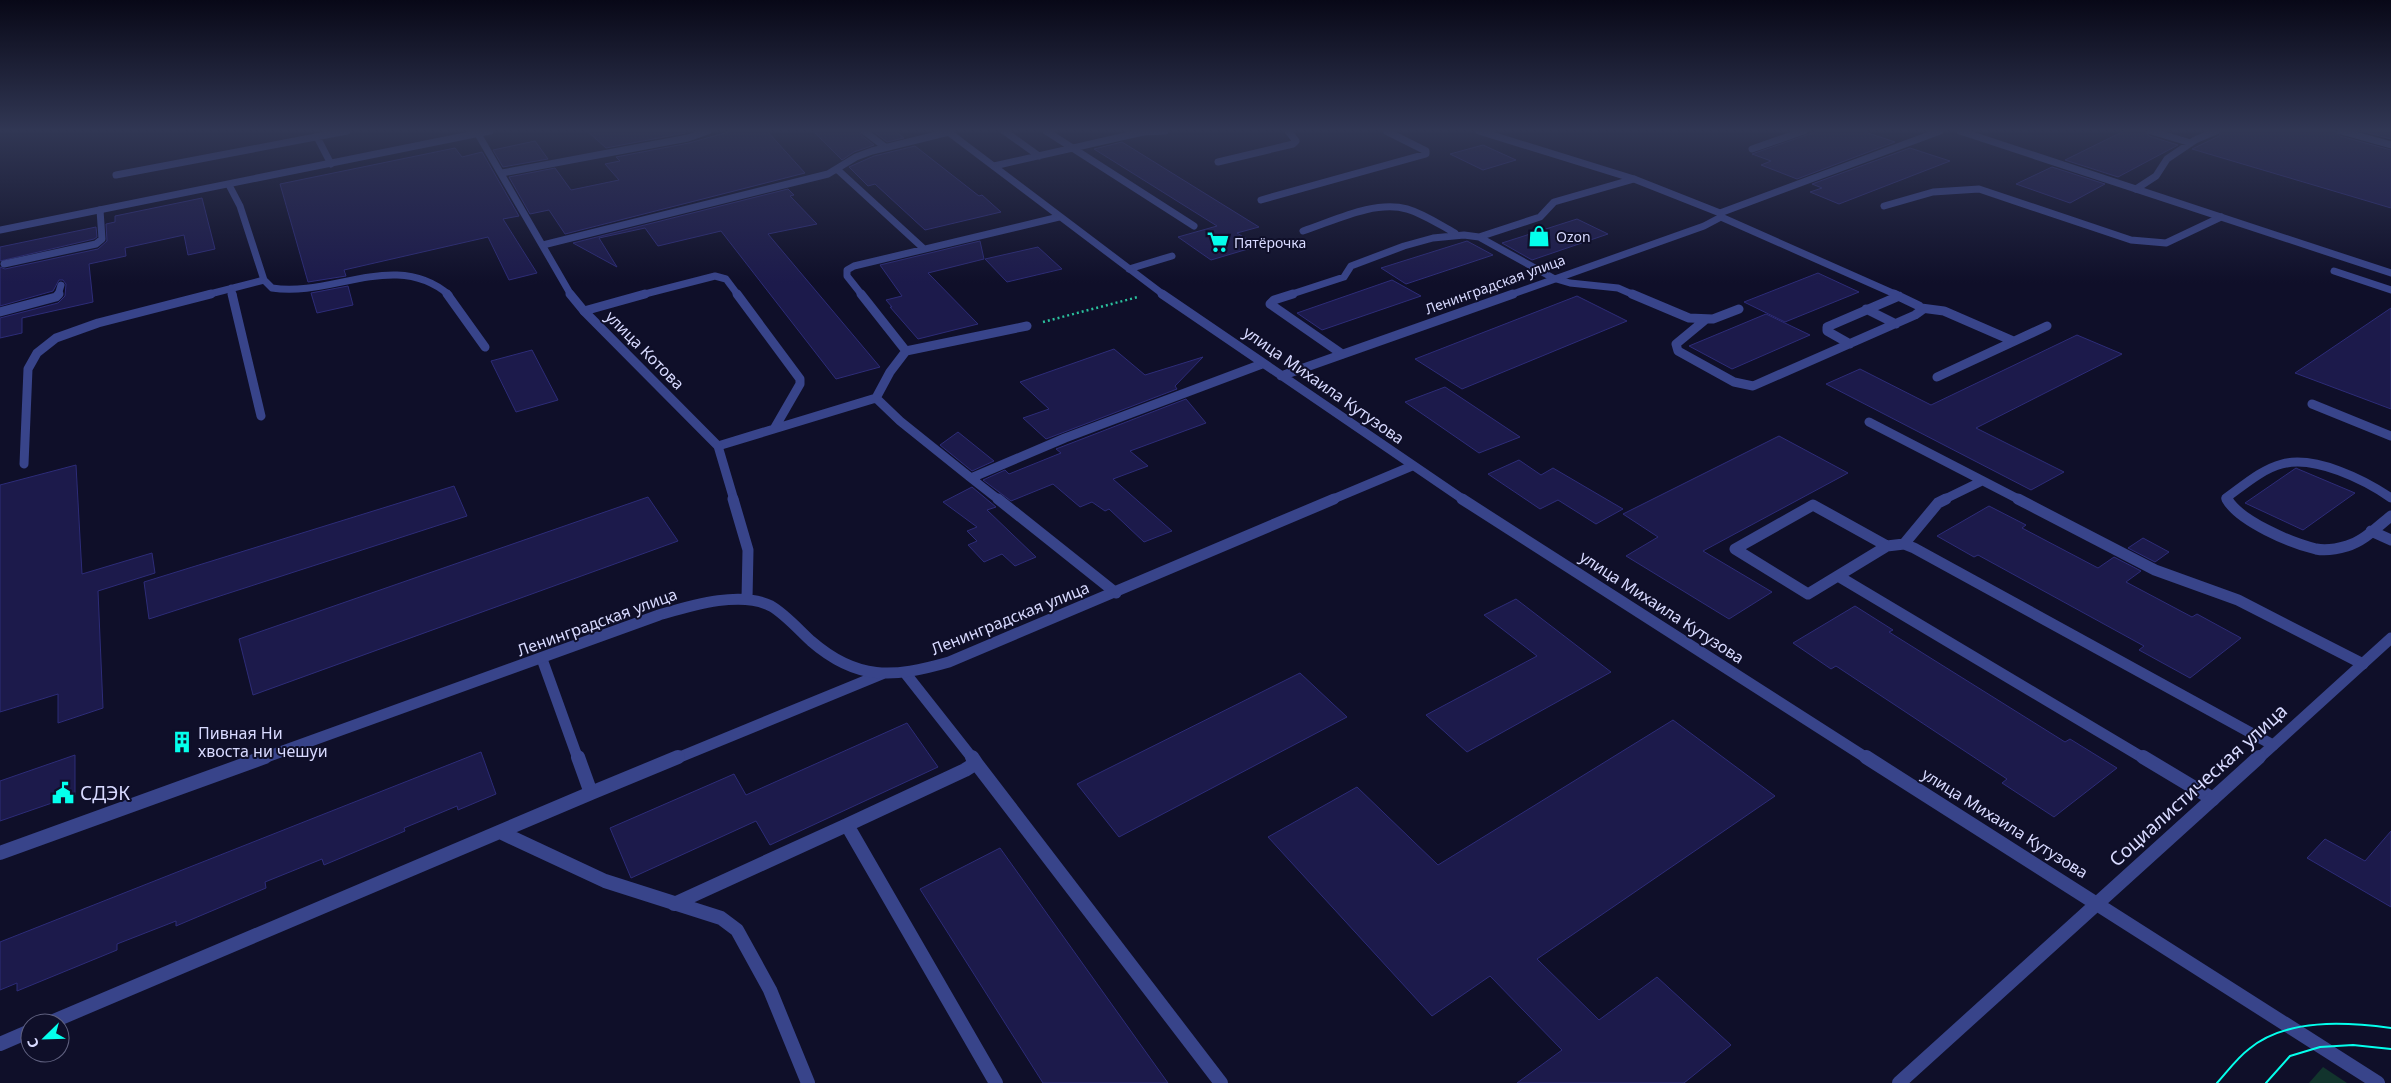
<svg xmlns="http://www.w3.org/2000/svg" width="2391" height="1083" font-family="'Noto Sans',sans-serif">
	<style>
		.green { fill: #12342d }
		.building { fill: #1c1a4b; stroke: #2d2c78 }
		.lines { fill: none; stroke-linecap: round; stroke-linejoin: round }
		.path { stroke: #2bc09d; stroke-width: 2.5; stroke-dasharray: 2 3; stroke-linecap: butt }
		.service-far3 { stroke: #38448a; stroke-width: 7 }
		.service-far2 { stroke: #38448a; stroke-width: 9 }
		.service-far1 { stroke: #38448a; stroke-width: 11 }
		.service { stroke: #38448a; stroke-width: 14 }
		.minor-far3 { stroke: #38448a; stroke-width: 7 }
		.minor-far2 { stroke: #38448a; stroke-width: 9 }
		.minor-far1 { stroke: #38448a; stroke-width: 11 }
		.minor { stroke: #38448a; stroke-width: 14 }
		.tertiary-far3 { stroke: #38448a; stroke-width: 7 }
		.tertiary-far2 { stroke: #38448a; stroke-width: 9 }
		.tertiary-far1 { stroke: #38448a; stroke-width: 11 }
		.tertiary { stroke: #38448a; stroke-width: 14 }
		.tram { stroke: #04ffec; stroke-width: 2 }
		.labels { text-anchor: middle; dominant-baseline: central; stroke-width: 4; stroke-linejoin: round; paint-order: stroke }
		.far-poi-label { font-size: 14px; fill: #d8daff; stroke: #0f0f29; text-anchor: start }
		.far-street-label { font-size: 14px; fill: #d8daff; stroke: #0f0f29 }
		.street-label { font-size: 16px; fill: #d8daff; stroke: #0f0f29 }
		.poi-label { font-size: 16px; fill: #d8daff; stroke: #0f0f29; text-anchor: start }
		.near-street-label { font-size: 19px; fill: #d8daff; stroke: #0f0f29 }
		.near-poi-label { font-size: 19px; fill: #d8daff; stroke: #0f0f29; text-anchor: start }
	</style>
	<rect width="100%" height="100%" fill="#0f0f29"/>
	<path class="green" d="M2323,1067L2347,1083H2309Z"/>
	<path class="building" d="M587,131H683L685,133L606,148Z
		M732,131H767L805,173L565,234L549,210L530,214L509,177L555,168L571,190L619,180L605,164L620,161L616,157L689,143Z
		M813,131H859L861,135L874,145L854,152L842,160Z
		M873,131H895L904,138L887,142Z
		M1818,131H1862L1895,142L1797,179L1761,165L1771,161L1752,154Z
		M2124,131H2146L2149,136L2178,145L2118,177L2065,160Z
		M2221,131H2336L2340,136L2391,150V208L2192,149L2219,136Z
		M2361,131H2391V139Z
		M535,141L548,159L503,167L493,150Z
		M1122,142L1259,227L1237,233L1258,246L1211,260L1178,237L1217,226L1094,149Z
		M1483,145L1516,160L1483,170L1450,154Z
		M915,146L979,196L982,195L1001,212L925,230L875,184L868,186L849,167L874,156Z
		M455,148L462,157L482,152L519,216L503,219L537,273L509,280L488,237L344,270L346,276L308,282L280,184Z
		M1910,148L1950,161L1839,204L1810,192L1822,188L1812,184Z
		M2052,167L2105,184L2070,203L2016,184Z
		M788,189L794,195L790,196L817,224L768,234L880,367L836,379L721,231L658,246L645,228L599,238L617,267L573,243Z
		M202,198L215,249L188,255L184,235L125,248L126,256L89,264L93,302L22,318V333L0,338V318L58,303L65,296L66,284L63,280H59L53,291L0,306V267L5,269L98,249L107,241L106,224L115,222V216Z
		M1577,219L1608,234L1532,260L1502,243Z
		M96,227L97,237L94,239L0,261V247Z
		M980,241L984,259L928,273L978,324L918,339L890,307H892L886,300L902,296L880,265Z
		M1467,241L1493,255L1406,284L1381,268Z
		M1038,247L1062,269L1007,282L985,259Z
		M1818,273L1859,292L1785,322L1744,302Z
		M1392,280L1421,296L1322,330L1297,313Z
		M348,286L353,305L317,313L311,293Z
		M1577,296L1627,321L1462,389L1415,359Z
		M2391,308V409L2295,373Z
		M1766,314L1810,335L1732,369L1689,346Z
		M2077,335L2122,354L1976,428L2064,472L2031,490L1826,384L1860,369L1931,405Z
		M1114,349L1145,375L1203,357L1175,386L1177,389L1046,439L1023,418L1049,409L1020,382Z
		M532,350L558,400L516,412L491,361Z
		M1445,387L1520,437L1479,453L1405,402Z
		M1186,399L1206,423L1130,451L1148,466L1113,479L1172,531L1144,542L1109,509L1105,511L1092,502L1080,507L1053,484L1011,501L983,480L1005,470L1009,474L1061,453L1056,449Z
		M958,432L994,461L972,471L940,445Z
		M1779,436L1848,473L1703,551L1772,592L1729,619L1626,556L1658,537L1623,514Z
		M1519,460L1541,475L1553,468L1623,509L1596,524L1558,500L1540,509L1488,474Z
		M76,465L82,574L152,553L155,573L98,591L103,708L58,723V694L0,712V485Z
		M2296,468L2298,469L2355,493L2303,530L2245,503Z
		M454,486L467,516L149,619L144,582Z
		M972,487L996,507L987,510L1036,557L1015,566L1002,554L984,562L968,545L977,541L967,531L977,527L943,502Z
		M648,497L678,541L253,695L239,639Z
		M1989,506L2026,525L2022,528L2098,568L2114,557L2141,571L2126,582L2192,617L2197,614L2241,638L2190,678L2139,650L2144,646L1978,555L1974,557L1937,536Z
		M2143,538L2169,552L2155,562L2128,548Z
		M1516,599L1611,672L1467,752L1426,715L1537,656L1484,615Z
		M1855,606L1893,630L1889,632L2065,742L2070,739L2117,768L2054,817L2002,783L2007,779L1836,666L1831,669L1793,643Z
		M1300,673L1347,717L1119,837L1077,784Z
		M1673,720L1775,796L1537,959L1599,1020L1657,977L1731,1045L1684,1083H1517L1562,1050L1490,976L1432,1016L1268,837L1357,787L1438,865Z
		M907,723L938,767L770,845L756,821L631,878L610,828L734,774L746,795Z
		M481,752L496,794L458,810L457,806L404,828L405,831L324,865L322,859L265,882L266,888L176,926V921L117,944V950L17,991V983L0,990V942Z
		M75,755V795L0,821V781Z
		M2391,831V907L2307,858L2325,839L2365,861Z
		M1000,848L1168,1083H1043L920,889Z"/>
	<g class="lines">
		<path class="path" d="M1043,322L1138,297"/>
		<path class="service-far3" d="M864,131L885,147
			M1004,131L1039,156
			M1046,131L1194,226
			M2151,131L2191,143
			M2341,131L2391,145
			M317,137L331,164
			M1752,149L1804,131
			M1218,162L1293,144L1296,141L1288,131
			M994,166L1143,132
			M839,171L923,248
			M502,173L688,138L708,131
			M116,175L347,131
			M229,185L240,206L264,280L272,288C331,298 396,249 449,295
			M2136,189L2156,176L2167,159L2195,140L2216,131
			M1261,200L1426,154V151L1386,131
			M1884,206L1933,192L1979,189L2131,240L2166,243L2221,217
			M1721,217L1897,295
			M1303,231C1334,221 1374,200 1407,209C1424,214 1440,225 1455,233
			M1479,237L1540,217L1554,202L1634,179
			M543,245L828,174L856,157L872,151L949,132
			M4,264L96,244L102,239L100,210
			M1129,269L1172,256
			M2334,271L2391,290
			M231,288L233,295
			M58,295L61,285
			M206,295L264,280
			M641,295L715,276L726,279L738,295
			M862,295L847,276V270L854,266L1059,217
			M1289,295L1344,277L1351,266L1404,246L1433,238L1464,235L1479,237L1553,278L1570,283L1618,288L1634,295"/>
		<path class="service-far2" d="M232,294L261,416
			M447,294L485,347
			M737,294L800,379V384L774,429
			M861,294L906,351L890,372L876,398
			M1293,294L1274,300L1270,304L1342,354
			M1632,294L1689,318L1713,319L1739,309
			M1921,308L1944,311L2013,341
			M1866,309L1896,324
			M584,311L645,294
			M0,312L56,297L59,294
			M1705,320L1676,344L1678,351L1734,382L1753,386L1915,315L1922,310L1919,306L1894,294
			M1850,344L1827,331V327L1899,296
			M906,351L1027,326
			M1937,377L2047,326
			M2312,404L2391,436
			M1869,422L2020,500
			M718,446L876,398L900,421L971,478
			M24,464L28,369L37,353L56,338L98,323L211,294
			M999,500L971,478L1065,438L1262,364
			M1943,500L1982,481
			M2227,500L2226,498C2243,486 2262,469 2282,464C2315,455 2365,480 2391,498"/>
		<path class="service-far1" d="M998,499L1116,593
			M2018,499L2155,570L2238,600L2363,664
			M2227,499C2239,521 2291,543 2316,549C2326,551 2337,549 2347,546C2364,541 2377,527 2391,516
			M1813,505L1887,546L1808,594L1735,549Z
			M2371,531L2391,540
			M1904,544L1938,503L1946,499
			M1887,546L1904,544L1914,548L2273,745
			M1838,576L2145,759
			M542,659L578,759
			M906,674L973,759
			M675,759L882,674"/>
		<path class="service" d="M972,757L976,763L965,770L847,825L996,1083
			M2143,757L2213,799
			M976,763L1221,1083
			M591,793L678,757
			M500,832L605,881L721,918L737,930L770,990L808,1083
			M674,904L847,825
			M49,1023L591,793L578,757
			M0,1044L30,1031"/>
		<path class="minor-far3" d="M1479,131L1634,179L1720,213
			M1960,131L2391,273
			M1143,132L1165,131
			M478,134L571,295"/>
		<path class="minor-far2" d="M570,294L584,311L718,446L734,500
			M1331,500L1412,466"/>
		<path class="minor-far1" d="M733,499L748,550L747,599
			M261,759L659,615C690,606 740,590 771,606C785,614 799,630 811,641C857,681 893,678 949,662L1334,499"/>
		<path class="minor" d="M0,853L265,757"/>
		<path class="tertiary-far3" d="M947,131L1164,295
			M0,230L490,131
			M1510,295L1704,226L1721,217L1720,213L1940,131"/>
		<path class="tertiary-far2" d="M1162,294L1464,500
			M1281,376L1513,294"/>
		<path class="tertiary-far1" d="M1462,499L1868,759
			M2258,759L2391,638"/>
		<path class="tertiary" d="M1866,757L2378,1083
			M1899,1083L2259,757"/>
		<path class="tram" d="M2217,1083C2227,1072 2237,1058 2249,1049C2286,1018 2346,1022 2391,1028
			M2266,1083L2290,1056L2320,1047L2353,1045L2391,1049"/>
	</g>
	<linearGradient id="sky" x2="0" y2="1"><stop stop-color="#080817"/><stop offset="0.46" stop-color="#313754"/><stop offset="1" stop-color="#313754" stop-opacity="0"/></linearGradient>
	<rect width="2391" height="283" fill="url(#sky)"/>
	<defs>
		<g id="shop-bare" transform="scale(1.725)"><path d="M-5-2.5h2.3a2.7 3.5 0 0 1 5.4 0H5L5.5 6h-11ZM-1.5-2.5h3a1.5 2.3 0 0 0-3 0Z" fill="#04ffec" stroke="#0f0f29" stroke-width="2.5" paint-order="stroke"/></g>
		<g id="supermarket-bare" transform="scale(1.725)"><path d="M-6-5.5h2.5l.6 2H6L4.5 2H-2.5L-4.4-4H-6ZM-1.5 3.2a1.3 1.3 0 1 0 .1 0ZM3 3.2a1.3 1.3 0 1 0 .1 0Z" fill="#04ffec" stroke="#0f0f29" stroke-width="2.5" paint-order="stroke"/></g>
		<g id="building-bare" transform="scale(1.725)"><path d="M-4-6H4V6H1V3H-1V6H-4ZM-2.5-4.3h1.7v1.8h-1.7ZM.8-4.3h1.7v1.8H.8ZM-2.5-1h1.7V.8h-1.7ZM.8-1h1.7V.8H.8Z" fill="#04ffec" stroke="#0f0f29" stroke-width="2.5" paint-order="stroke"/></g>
		<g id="civic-bare" transform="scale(1.725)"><path d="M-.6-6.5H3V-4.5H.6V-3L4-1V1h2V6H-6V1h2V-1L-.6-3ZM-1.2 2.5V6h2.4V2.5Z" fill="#04ffec" stroke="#0f0f29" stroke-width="2.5" paint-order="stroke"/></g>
	</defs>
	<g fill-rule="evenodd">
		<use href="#shop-bare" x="1539" y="236"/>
		<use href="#supermarket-bare" x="1218" y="242"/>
		<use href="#building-bare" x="182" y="742"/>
		<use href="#civic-bare" x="63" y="793"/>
	</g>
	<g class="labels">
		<g class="far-poi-label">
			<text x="1556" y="236">Ozon</text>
			<text x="1234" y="242">Пятёрочка</text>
		</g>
		<g class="far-street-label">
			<text transform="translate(1495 284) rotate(-20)">Ленинградская улица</text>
		</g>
		<g class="street-label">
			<text transform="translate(645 350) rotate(45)">улица Котова</text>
			<text transform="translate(1324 385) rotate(35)">улица Михаила Кутузова</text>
			<text transform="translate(1662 607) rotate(33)">улица Михаила Кутузова</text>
			<text transform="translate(1010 618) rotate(-22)">Ленинградская улица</text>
			<text transform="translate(597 622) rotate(-20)">Ленинградская улица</text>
			<text transform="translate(2005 823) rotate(32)">улица Михаила Кутузова</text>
		</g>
		<g class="poi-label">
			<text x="198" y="733">Пивная Ни<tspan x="198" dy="18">хвоста ни чешуи</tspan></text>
		</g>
		<g class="near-street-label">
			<text transform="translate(2198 785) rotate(-42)">Социалистическая улица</text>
		</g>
		<g class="near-poi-label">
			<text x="80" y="793">СДЭК</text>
		</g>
	</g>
	<g transform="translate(45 1038) rotate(247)"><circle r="24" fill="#0f0f29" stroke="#5f607f"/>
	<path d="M0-4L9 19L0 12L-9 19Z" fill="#04ffec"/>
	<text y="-8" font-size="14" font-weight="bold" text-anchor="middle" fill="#d8daff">С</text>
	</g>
</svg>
